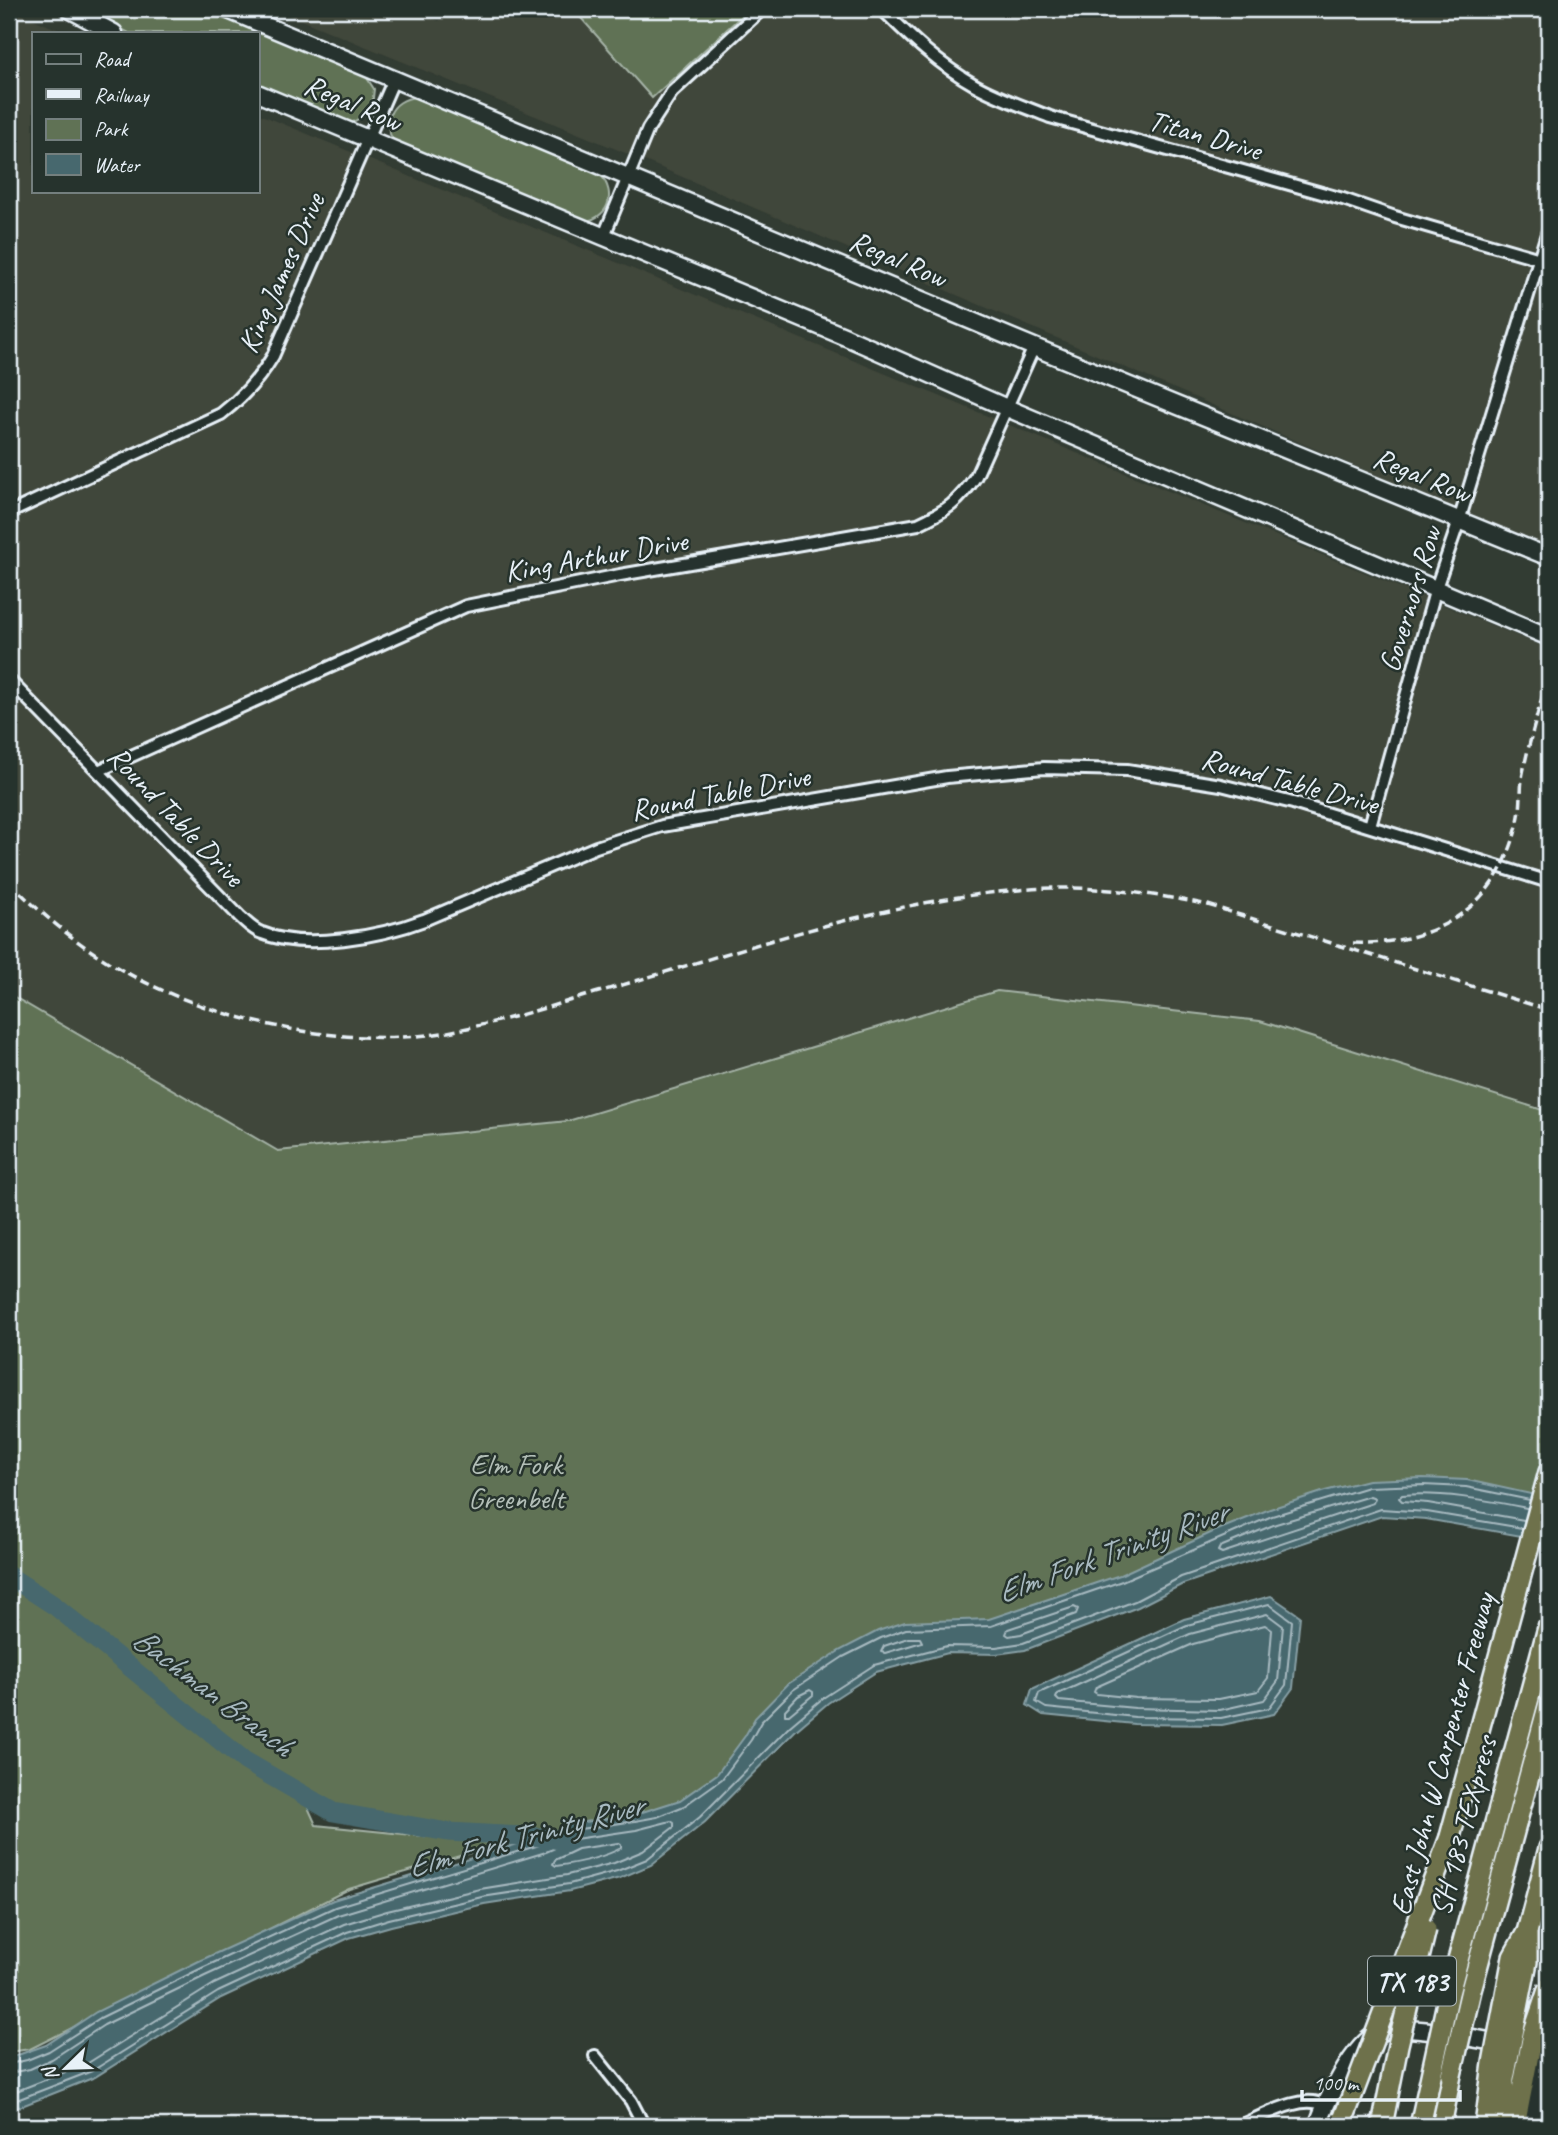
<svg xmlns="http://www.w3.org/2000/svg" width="1558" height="2135" font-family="Caveat,sans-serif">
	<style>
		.built { fill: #40463a }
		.green { fill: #607255; stroke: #a4b2a6; stroke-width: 2 }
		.water { fill: #47686e; stroke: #879fa5; stroke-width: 2 }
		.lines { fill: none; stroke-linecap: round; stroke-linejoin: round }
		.shore { stroke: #a8bac1; stroke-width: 2 }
		.river { stroke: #47686e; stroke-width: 19 }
		.minor-casing { stroke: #e8f1f8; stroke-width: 16 }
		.secondary-casing { stroke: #e8f1f8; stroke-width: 21 }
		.motorway-casing { stroke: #e8f1f8; stroke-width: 24 }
		.minor { stroke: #26332d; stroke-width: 10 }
		.secondary { stroke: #26332d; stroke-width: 16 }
		.motorway { stroke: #6e714b; stroke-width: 19 }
		.rail { stroke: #e8f1f8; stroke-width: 3.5; stroke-dasharray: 10 5; stroke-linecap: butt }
		.secondary-bridge-casing { stroke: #e8f1f8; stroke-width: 21; stroke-linecap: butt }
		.motorway-bridge-casing { stroke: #e8f1f8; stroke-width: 24; stroke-linecap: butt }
		.secondary-bridge { stroke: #26332d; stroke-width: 16 }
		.motorway-bridge { stroke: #6e714b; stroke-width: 19 }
		.labels { text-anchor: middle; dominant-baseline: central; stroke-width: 5; stroke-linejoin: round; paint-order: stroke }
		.shield { fill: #26332d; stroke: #aeb8bb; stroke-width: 2 }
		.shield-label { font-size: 28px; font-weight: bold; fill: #e8f1f8 }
		.street-label { font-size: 30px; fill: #e8f1f8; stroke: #26332d }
		.park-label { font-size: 30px; fill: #b2beb7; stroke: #26332d }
		.water-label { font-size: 32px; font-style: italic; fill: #a8bac1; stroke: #26332d }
	</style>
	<rect width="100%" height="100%" fill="#323c33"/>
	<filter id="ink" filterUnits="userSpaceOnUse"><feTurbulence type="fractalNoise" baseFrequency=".0143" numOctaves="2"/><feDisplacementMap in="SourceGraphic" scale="14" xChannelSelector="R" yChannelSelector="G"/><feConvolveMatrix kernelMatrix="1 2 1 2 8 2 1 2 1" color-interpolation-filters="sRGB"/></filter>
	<g filter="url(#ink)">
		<path class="built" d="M9,9L66,33H33V191H257V113L1549,649V1112L1260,1021L997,991L568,1121L278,1151L9,994Z
			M274,9H408L439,21L452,9H573L652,98L749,9H1549V547L1457,510L645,161Z"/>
		<path class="green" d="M84,9H207L365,75L374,89L372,106L368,113L353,122L345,123L257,86V33H129Z
			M573,9H749L652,98Z
			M417,97L600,174C618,195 608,220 580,222L397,145C379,125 390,99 417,97Z
			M997,991L1260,1021L1549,1112V1517L1328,1504L1017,1622L897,1640L667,1829L605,1848L541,1837L448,1832L333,1812L302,1794L316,1825L500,1844L349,1889L30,2049L9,2052V994L278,1151L568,1121Z"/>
		<path class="water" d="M1423,1478L1467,1480L1549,1498V1541L1426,1519L1382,1516L1183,1584L1138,1607L1025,1650L996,1654L948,1653L876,1672L828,1703L795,1731L705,1822L651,1865L620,1878L570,1891L484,1904L391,1926L349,1938L221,1998L95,2077L9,2111V2058L46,2045L96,2012L199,1961L333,1900L541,1837L570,1824L633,1815L680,1800L717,1774L745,1736L755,1718L788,1684L839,1651L878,1631L905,1622L989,1619L1120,1575L1215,1531L1270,1509L1325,1491L1368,1480Z
			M1271,1596L1300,1616L1293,1688L1274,1714L1222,1725L1134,1724L1043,1715L1027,1705L1032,1689L1184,1619Z"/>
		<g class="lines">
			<path class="shore" d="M1370,1496L1375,1498L1373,1503L1222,1553L1218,1551L1220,1547L1276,1524Z
				M1524,1520L1428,1503L1402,1501L1399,1498L1402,1495C1445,1492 1485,1500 1527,1508
				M1269,1604L1292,1621L1286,1685L1269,1708L1221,1718L1135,1717L1046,1708L1036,1702L1039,1693L1187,1625Z
				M1074,1607L1078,1609L1076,1614L1021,1634L1009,1636L1006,1634L1008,1629Z
				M1267,1614L1283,1626L1278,1681L1264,1700L1220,1710L1135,1708L1059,1701L1056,1698L1058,1694L1190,1634Z
				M1265,1625L1272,1630L1268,1678L1258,1691L1219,1699L1136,1698L1097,1694L1094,1692L1096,1687L1193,1644Z
				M908,1638H920L922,1642L885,1653L881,1652L884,1646Z
				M810,1690L813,1692V1695L789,1715H785V1710L798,1696Z
				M618,1843L621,1845V1848C603,1858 577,1863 556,1866L553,1864L555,1860L578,1849Z
				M9,2064L27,2060L49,2051L100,2018L202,1968L335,1907L543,1844L573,1830L635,1821L657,1817L684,1806L722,1779L751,1740L761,1722L793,1690L843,1657L881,1638L906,1629L991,1626L1122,1581L1272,1516L1368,1487L1423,1485L1466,1487L1530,1500
				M9,2073L30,2069L52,2059L104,2025L205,1976L338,1915L546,1852L575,1839L636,1830L671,1821L674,1823V1827L643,1851L614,1863L567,1875L480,1889L387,1911L344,1924L214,1984L88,2063L9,2094
				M9,2103L92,2071L218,1992L347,1932L389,1919L482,1897L569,1884L617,1871L647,1859L700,1817L790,1726L823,1698L874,1665L947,1646L996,1647L1023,1643L1135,1601L1181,1577L1381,1509L1427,1512L1522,1528"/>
			<path class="river" d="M9,1576L55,1606L245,1761L333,1812L448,1832L541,1837L565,1841"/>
			<g class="minor-casing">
				<path id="minor" d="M882,9C910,37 939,65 975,85C998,98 1025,107 1050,117L1343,199L1395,217L1540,259
					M603,238L648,129L672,92L762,9
					M9,513L221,414C243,397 259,380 273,356L394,79
					M9,680L240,917C247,923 253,930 262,933C305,951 382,936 424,920L596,847L662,826L947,777L1044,768L1127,770L1221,785L1293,803L1549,882
					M98,771L466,606L620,575L918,524C946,511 959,502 976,476L1034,347
					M1370,826L1436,588L1459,521L1549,227
					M595,2056L631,2101L644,2126
					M1239,2126C1262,2117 1303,2092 1325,2106"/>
			</g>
			<g class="secondary-casing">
				<path id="secondary" d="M69,9L114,33
					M226,9L1034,347L1549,557
					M257,93L846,337L1007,408L1549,637
					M1317,2126C1327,2100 1353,2045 1378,2033C1404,2021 1476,2040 1506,2044"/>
			</g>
			<g class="motorway-casing">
				<path id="motorway" d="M1450,1837L1549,1472
					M1527,1932L1549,1848
					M1441,2126L1451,2075"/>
			</g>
			<use href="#minor" class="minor"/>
			<use href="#secondary" class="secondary"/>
			<use href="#motorway" class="motorway"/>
			<path class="rail" d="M9,882C38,910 67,936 102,958C193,1017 334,1050 442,1033C494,1024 545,1008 595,993C730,954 879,901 1019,890C1083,884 1146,892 1208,905L1549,1010
				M1353,943C1439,946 1503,903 1519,816C1522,802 1520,787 1523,773C1529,741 1539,710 1547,679"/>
			<g class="secondary-bridge-casing">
				<path id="secondary-bridge" d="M1531,2126L1547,2011"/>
			</g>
			<g class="motorway-bridge-casing">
				<path id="motorway-bridge" d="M1451,2075L1471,1990L1549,1703
					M1344,2117L1450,1837
					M1382,2126L1398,2045L1426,1929
					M1420,2126L1449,1993L1549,1624
					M1485,2126L1493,2063L1513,1957L1527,1932
					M1501,2126L1504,2079L1527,1962V1933
					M1515,2126L1533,2034L1549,1987"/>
			</g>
			<use href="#secondary-bridge" class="secondary-bridge"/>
			<use href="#motorway-bridge" class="motorway-bridge"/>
		</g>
	</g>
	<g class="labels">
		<rect class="shield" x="1368" y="1956.5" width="88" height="49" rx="5"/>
		<g class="shield-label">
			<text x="1412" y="1981">TX 183</text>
		</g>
		<g class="street-label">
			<text transform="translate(353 103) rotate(23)">Regal Row</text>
			<text transform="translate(1205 135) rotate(16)">Titan Drive</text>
			<text transform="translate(898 259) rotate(23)">Regal Row</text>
			<text transform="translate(281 273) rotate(-66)">King James Drive</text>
			<text transform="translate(1422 475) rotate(22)">Regal Row</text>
			<text transform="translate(596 556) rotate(-10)">King Arthur Drive</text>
			<text transform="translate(1410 599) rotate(-73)">Governors Row</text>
			<text transform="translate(1290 781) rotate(15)">Round Table Drive</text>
			<text transform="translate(720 793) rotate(-11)">Round Table Drive</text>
			<text transform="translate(176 816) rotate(46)">Round Table Drive</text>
			<text transform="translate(1442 1754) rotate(-75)">East John W Carpenter Freeway</text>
			<text transform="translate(1463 1826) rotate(-75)">SH 183 TEXpress</text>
		</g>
		<g class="park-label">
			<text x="516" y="1464">Elm Fork<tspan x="516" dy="34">Greenbelt</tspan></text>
		</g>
		<g class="water-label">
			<text transform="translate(1112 1552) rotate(-20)">Elm Fork Trinity River</text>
			<text transform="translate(213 1692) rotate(37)">Bachman Branch</text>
			<text transform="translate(525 1836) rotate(-15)">Elm Fork Trinity River</text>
		</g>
	</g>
	<rect width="1558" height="2135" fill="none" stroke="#26332d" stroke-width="35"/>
	<rect x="18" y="18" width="1523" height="2100" fill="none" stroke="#e8f1f8" stroke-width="2.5" filter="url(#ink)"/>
	<rect x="32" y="32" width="228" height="161" fill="#26332d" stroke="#747f7e" stroke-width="2"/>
	<rect x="46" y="54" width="35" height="10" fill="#26332d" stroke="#747f7e" stroke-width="2"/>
	<text x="94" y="66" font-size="21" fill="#e8f1f8">Road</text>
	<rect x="46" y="89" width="35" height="10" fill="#e8f1f8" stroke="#747f7e" stroke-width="2"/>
	<text x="94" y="102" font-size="21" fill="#e8f1f8">Railway</text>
	<rect x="46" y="119" width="35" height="21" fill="#607255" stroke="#747f7e" stroke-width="2"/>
	<text x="94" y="136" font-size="21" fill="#e8f1f8">Park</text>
	<rect x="46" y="154" width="35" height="21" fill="#47686e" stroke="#747f7e" stroke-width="2"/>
	<text x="94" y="172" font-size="21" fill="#e8f1f8">Water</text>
	<g transform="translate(66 2068) rotate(247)" stroke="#26332d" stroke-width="5" paint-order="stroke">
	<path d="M0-5L12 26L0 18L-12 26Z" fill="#e8f1f8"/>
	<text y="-10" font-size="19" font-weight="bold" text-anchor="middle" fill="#e8f1f8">N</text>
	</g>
	<path d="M1302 2090v10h158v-10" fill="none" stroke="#e8f1f8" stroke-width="3.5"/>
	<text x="1313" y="2090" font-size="21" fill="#e8f1f8" stroke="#26332d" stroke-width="5" paint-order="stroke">100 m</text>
</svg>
